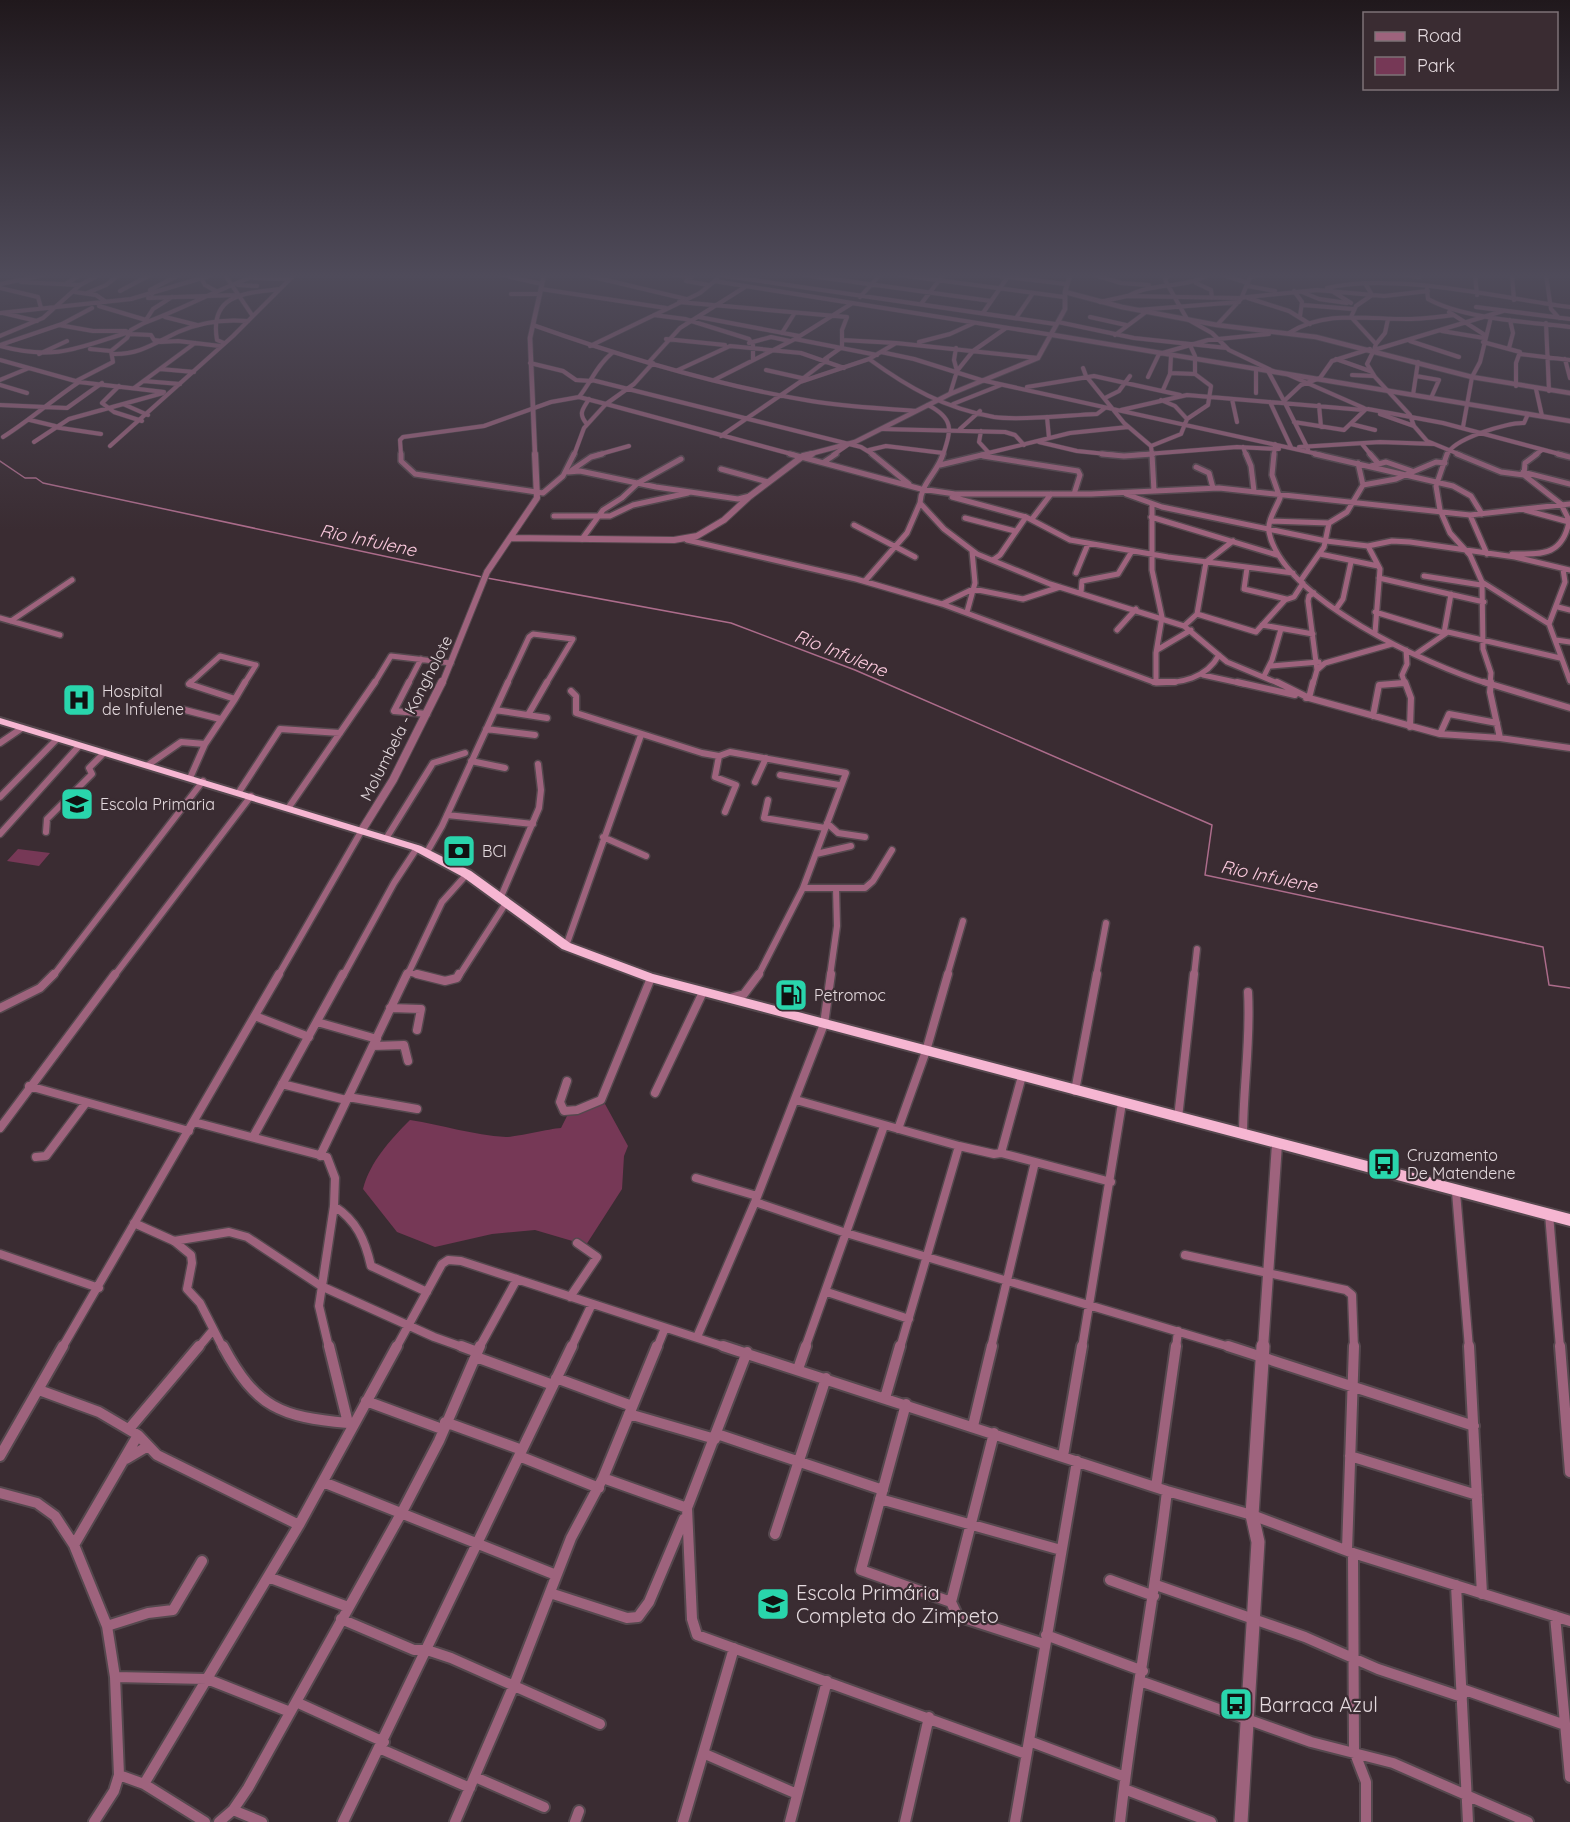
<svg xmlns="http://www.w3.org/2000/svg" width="1570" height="1822" font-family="Quicksand,sans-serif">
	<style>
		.green { fill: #763856 }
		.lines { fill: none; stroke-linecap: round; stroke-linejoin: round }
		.stream { stroke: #ac6c8b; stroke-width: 1.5 }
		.minor-far4-casing { stroke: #55484e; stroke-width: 5 }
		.minor-far3-casing { stroke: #55484e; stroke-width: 8 }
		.minor-far2-casing { stroke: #55484e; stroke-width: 9 }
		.minor-far1-casing { stroke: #55484e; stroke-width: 11 }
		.minor-casing { stroke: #55484e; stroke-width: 14 }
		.tertiary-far4-casing { stroke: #55484e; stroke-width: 6 }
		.tertiary-far3-casing { stroke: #55484e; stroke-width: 8 }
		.tertiary-far2-casing { stroke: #55484e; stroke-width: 10 }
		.tertiary-far1-casing { stroke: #55484e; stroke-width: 13 }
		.tertiary-casing { stroke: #55484e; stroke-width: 16 }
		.trunk-casing { stroke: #55484e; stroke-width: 4 }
		.minor-far4 { stroke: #9e637d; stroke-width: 4 }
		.minor-far3 { stroke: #9e637d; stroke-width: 5 }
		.minor-far2 { stroke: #9e637d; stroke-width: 6 }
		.minor-far1 { stroke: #9e637d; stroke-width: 8 }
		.minor { stroke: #9e637d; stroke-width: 10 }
		.tertiary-far4 { stroke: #9e637d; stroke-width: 4.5 }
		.tertiary-far3 { stroke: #9e637d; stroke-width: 6 }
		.tertiary-far2 { stroke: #9e637d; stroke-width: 8 }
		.tertiary-far1 { stroke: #9e637d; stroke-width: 10 }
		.tertiary { stroke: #9e637d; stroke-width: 13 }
		.trunk { fill: #f6b6d2; fill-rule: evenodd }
		.labels { text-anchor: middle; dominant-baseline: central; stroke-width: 4.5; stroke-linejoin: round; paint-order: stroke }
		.poi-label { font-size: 16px; fill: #e4dade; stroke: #3a2c32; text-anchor: start }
		.street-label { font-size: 16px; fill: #e4dade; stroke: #3a2c32 }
		.water-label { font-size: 18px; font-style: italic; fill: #fccade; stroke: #3a2c32 }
		.near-poi-label { font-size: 20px; fill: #e4dade; stroke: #3a2c32; text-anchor: start }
	</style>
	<rect width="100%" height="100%" fill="#3a2c32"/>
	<path class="green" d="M18,849L50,853L39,866L7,861Z
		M605,1104L628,1146L624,1156L622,1189L586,1245L535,1230L492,1234L435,1247L397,1232L363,1189C370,1162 390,1140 410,1120C442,1125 473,1135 506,1137C516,1137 548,1129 561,1128L568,1114Z"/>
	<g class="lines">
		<path class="stream" d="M0,461L25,478H36L43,483L482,577
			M487,578L731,623L855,670L1212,825L1205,875L1543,947L1549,985L1570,988"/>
		<g class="minor-far4-casing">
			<path id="minor-far4" d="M225,275L252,315
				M502,275L542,284
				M585,275L686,299
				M674,275L692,277
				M719,275L1055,324
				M804,275L991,301
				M900,275L1064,297
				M992,275L1066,284
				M1095,275L1121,283L1149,285
				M1170,275L1165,278L1166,282L1187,319L1212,333L1229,350L1275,372
				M1223,275L1248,283
				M1309,275H1312
				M1406,275L1419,277
				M1475,275L1477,295
				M1512,275L1514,300
				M1546,275L1551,309L1559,318
				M201,278L205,285L216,291
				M254,278L290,279
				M686,281L709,285
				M714,281L1053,335
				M21,282L80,285
				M67,283L80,275
				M1196,283L1211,290L1212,298
				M1365,283L1372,295L1356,306L1351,317L1376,344L1374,350
				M0,284L44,275
				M238,285L257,286
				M1248,286L1275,291
				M0,288L38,297L41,308
				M541,289L666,308
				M1427,289L1428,299C1464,319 1529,322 1570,327
				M120,291L150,275
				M1294,291L1302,302L1300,316
				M75,292L96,295L106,302
				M1302,292L1319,299L1347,303
				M87,293L106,285L119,275
				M152,294L150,290L179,275
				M511,294H539
				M1128,296C1153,282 1183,289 1208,275
				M860,297L880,275
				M148,298L235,295
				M1248,298L1289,311L1310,324
				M679,302L847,317L842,330V347
				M1100,302L1127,296L1238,298L1317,290L1384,296L1428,291
				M1351,303L1327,288C1393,272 1501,298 1570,307
				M921,304L943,275
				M1303,305L1353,309
				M99,306L146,320
				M1476,307L1570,319
				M1137,310L1239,302
				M1449,312L1485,335
				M0,313L131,299L212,275
				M3,313L37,321
				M983,313L1009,275
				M654,315L685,319L749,339L753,345V360
				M165,317L197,325
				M699,317L799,336
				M1090,317L1126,325
				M1016,318L1033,293
				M1058,322L1134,338L1227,348
				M144,323C183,309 218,289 257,275
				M1546,323L1549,391
				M59,325L93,331H126
				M533,325C620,356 720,386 811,401C845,407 881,408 916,411
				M1217,325L1241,299L1250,277L1261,275
				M1442,331L1484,338
				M782,333L794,314
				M1289,333C1325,310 1366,319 1407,319C1422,319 1438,317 1453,315
				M130,334L151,335L154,340L162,341
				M1115,335L1146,312
				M0,336L43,318L80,285L99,275
				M666,339L725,345
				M795,339L877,355
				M842,340L896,343
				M1410,341L1459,357
				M160,342L178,341L220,346
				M919,342L950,334L974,323
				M1483,342L1520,352L1516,363V386
				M224,343L217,340C209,294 245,293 280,289
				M749,343L771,337L790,341
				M1376,344L1385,333L1388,319
				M0,345L62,324L92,308
				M0,346C55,361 78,348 129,332
				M590,346L700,293L717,279
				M1509,348L1513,333L1510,320
				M90,349L111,351
				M881,352L914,359L981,380L1322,455
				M39,354L67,341
				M112,354C139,355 155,343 178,332C200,322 224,319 248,321
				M1520,354L1570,360
				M825,359L842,347
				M869,359C909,388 944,408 994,417C1020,421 1069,415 1097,414L1105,408
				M1336,359L1370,371
				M1565,359L1570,378
				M0,360L79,382L164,392
				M649,362L680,328L745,287
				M530,363L563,371L576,380L591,381
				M1083,368L1086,376L1124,423L1151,446L1152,455
				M160,369L194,372
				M1256,369V393
				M678,370L730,346L801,353L844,368
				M766,370L806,379
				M957,371L973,351L1006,328
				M1268,371L1284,401
				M1170,373L1195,374
				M1289,375L1364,408
				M1352,375L1374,376
				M1416,376L1439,380L1431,398
				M1148,377L1159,354L1208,340L1269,334L1266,331
				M0,380L29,368
				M592,380L861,447L874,455
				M714,380L795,339L851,304
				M801,380L827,360
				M76,381L113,362L111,351L127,338L131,330L144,323L153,309L172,297
				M144,381L180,384
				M0,385L27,393
				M119,386L102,403L114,412L142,421
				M1027,387L1094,376L1180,395
				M134,388L195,343
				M1536,389L1542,416
				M1163,390L1170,374L1171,356
				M950,394L957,371L954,360L956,348
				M1413,395L1418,362
				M579,397C591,382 597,365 612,353
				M1105,398L1119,391L1130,376
				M1232,399L1237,422
				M1161,400L1175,406L1187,419
				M1270,402L1291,447
				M123,404L148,415
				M606,404L795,455
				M606,404L634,384L653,363
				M953,404L1001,385
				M0,405L45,407
				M928,405C955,419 951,430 943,455
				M1319,405L1321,427
				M44,407L67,408L102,383
				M1368,409L1443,423L1563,455
				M1121,410L1187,395L1363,410
				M1380,414L1414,426
				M1047,417L1049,438
				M30,420L55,426
				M1294,422L1344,430L1366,409
				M586,423C578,413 583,409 589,399
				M1351,424L1375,430
				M54,427L101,434
				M1463,427L1472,377L1480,362L1491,317
				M882,429L1005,432L1015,435L1024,445
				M960,429L980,411
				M981,431L979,442L989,453
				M721,436L800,382L869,359L896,343L1038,358
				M3,437C30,420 52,400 79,382
				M34,442L69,419L163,393
				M1039,442L1077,451L1116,455
				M1362,444L1371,455
				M110,446L233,336L294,275
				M1151,446L1181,434L1187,419L1208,405L1211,386L1195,374V356L1190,345
				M1243,447L1246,455
				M1299,447L1380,442L1434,444
				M1308,449L1284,401L1301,385L1320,378L1332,361L1370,349
				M869,450L886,446L943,453
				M401,455L400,440L403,437L484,426L551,402L579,397L606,404
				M574,455L584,428L606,404
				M597,455L629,446
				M833,455L849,444
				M980,455L1070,433L1128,427
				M1134,455L1237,447L1279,449
				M1274,455L1275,444
				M1447,455C1452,439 1508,422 1524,423L1528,414
				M1461,455L1427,441L1414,426L1410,415L1375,377L1367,364L1374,350L1503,311
				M1535,455L1542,450"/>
		</g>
		<g class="minor-far3-casing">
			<path id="minor-far3" d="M401,454V461L415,474L543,493L563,476L574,454
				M790,454L921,489L955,494H1091L1219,488L1470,515L1570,504
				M872,454L909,484
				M943,454C938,472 921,483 920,503L944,529L977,554L1050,584L1184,626L1227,662L1280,684
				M1102,454L1124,456L1153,454
				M1152,454L1154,491
				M1246,454L1251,466L1254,491
				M1274,454L1272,475L1280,498C1276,508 1267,521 1269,532C1282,599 1429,666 1489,684
				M1315,454L1453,486L1471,496L1482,514
				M1370,454L1377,462
				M1447,454L1436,486L1440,510L1450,533L1470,555L1482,582L1549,624L1570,681
				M1457,454L1501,472L1524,475
				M1537,454L1525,463L1524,475L1561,504L1570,522
				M1558,454L1570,457
				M983,456L1078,471L1080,475L1074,494
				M824,462L836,454
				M940,465L986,454
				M1371,466L1386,462L1412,471
				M1196,467L1209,473L1213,488
				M721,469L768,482
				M572,470L591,457L602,454
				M568,472L580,471L656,487L738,499L750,496
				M1523,472L1570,484
				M1363,485L1396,479L1436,462L1445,463
				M1126,494L1162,507L1326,541L1368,546L1392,541L1410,542L1515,557L1570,570
				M952,497L1026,517L1070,540L1168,557L1293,573
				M1152,504V570L1162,617L1156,653V683
				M1470,515L1487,554
				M554,516H610L633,505L688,493
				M1151,517L1277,555
				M965,518L1015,531
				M1032,519L1051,494
				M1270,521L1329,523
				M854,525L915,557
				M582,539L603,510L622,498L638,483L681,459
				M687,540L856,579L942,604L1156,683C1181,683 1206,679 1219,655
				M1368,546L1380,569L1375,633
				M1320,554L1378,566
				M1512,554C1542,554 1562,556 1569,522L1525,510
				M993,560L1000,555L1026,517
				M1247,568L1244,589L1286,599
				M1076,573L1088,544
				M1424,576L1481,585
				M1379,578L1484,602
				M1301,580L1324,547L1329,523L1347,512L1363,485L1358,463
				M865,581L907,533L920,503
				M1482,582L1483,649L1491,673L1490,684
				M1081,593L1082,581L1118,574L1132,551
				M1314,593L1309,596L1308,601L1317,670
				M942,604L973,589L1023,599L1060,587
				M1558,607L1570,610
				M1336,609L1343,599L1351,562
				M967,612L975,583L972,551
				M1375,612L1444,633L1451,594
				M1197,614L1256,632L1285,600L1294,597L1303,583
				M0,618L60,635
				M11,621L72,580
				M1549,624L1565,582L1563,569
				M1262,625L1313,634
				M1184,626L1197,614L1206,562L1233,541
				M1117,630L1136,609
				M1556,640L1570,642
				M1157,650L1191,630
				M1416,654L1448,632L1560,658
				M1271,666L1319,662
				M1203,675L1244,684
				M1264,676L1272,660L1281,629
				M189,684L220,656L256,665L244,684
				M374,684L391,656L451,663
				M408,684L421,659
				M507,684L529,637L533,634L573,639L546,684
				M1313,684L1317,670L1325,663L1392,644
				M1393,684L1404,683
				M1405,684L1402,675L1407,664L1406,650"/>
		</g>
		<g class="minor-far2-casing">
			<path id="minor-far2" d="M191,682L189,684L235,699
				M409,682L394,711L427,714
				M1154,682H1175
				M1237,682L1295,695
				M1277,682L1309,698L1440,734L1500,738L1570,748
				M1405,682L1411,698L1410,727
				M1484,682L1570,708
				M1491,682L1490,692L1500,738
				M571,691L576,696V713L702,753L719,756L730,752L846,773L803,888L758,976
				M1306,698H1309L1313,682
				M235,699L245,682
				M181,709L220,719
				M495,710L547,718
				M528,715L547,682
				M1373,716L1379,685L1404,683
				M486,729L535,735
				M1440,734L1449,714L1497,723
				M0,743L22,728
				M719,756L715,777L736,785L725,812
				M471,761L505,768
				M148,765L181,742L205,744
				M780,775L839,785
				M190,778L205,744L235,699
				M755,782L766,758
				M239,792L280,729L340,733
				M0,797L57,739
				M768,800L764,818L825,828
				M289,807L375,682
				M447,815L533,824
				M827,823L838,833L865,837
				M46,832L47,819L92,774L89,768L104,753
				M0,834L79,746
				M387,837L433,763L465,753
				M603,837L646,856
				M427,852L442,826L508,682
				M816,854L851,846
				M803,888H865L873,881L892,850
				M500,899L539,808L541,790L538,764
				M566,946L641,735
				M408,972L423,976
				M53,976L203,781
				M114,976L251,796
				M278,976L362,830
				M343,976L394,883L417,848
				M407,976L442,902L467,874
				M459,976L506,903
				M830,976L837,926L836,888
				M947,976L963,921
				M1096,976L1106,923
				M1194,976L1197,949"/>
		</g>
		<g class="minor-far1-casing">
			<path id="minor-far1" d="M417,974L445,981L457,978L459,974
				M730,998L744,994L759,974
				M0,1008L40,988L54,974
				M390,1008L421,1009L417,1030
				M255,1016L309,1037
				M317,1022L377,1039
				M373,1046L404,1045L408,1061
				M567,1081L560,1102L564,1111L577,1110L601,1100L651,978
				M282,1084L346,1100
				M29,1086L189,1131
				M1075,1091L1097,974
				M655,1093L703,992
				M348,1097L417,1109
				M796,1100L959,1146L994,1154L1001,1153L1111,1182
				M1178,1118L1194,974
				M194,1122L327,1157L335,1178L334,1206L319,1306L329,1348
				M0,1128L115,974
				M898,1129L926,1051L948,974
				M1243,1135C1243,1087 1251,1040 1248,992
				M253,1137L343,974
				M1001,1153L1022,1076
				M320,1156L407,974
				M36,1157L46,1156L85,1104
				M696,1178L757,1196
				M1456,1192L1469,1348
				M755,1202L846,1233L1233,1348
				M334,1206C357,1221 365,1240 371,1266L427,1292
				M1549,1214L1560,1348
				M134,1223L174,1241L191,1255L192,1263L187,1289L200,1303L223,1348
				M174,1241L229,1232L247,1237L321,1286L434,1337L465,1348
				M0,1254L99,1288
				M1185,1255L1346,1290L1352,1295L1354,1348
				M827,1292L909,1319
				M570,1297L597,1257L577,1243
				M697,1337L755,1202L824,1024L831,974
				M62,1348L279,974
				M198,1348L213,1330
				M396,1348L442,1264L448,1260L461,1261L728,1348
				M479,1348L517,1279
				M571,1348L592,1304
				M657,1348L665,1328
				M805,1348L884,1126
				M900,1348L959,1146
				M991,1348L1035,1162
				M1082,1348L1122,1103
				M1176,1348L1178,1331"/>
		</g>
		<g class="minor-casing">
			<path id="minor" d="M223,1346C256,1408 281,1417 348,1423
				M329,1346L348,1423L353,1425
				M461,1346L477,1352
				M723,1346L1167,1491L1252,1515L1353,1553L1570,1621
				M1228,1346L1474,1426
				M1469,1346L1482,1594
				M1560,1346L1570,1472
				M747,1352L687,1508L692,1619L697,1635L1026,1754
				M476,1357L553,1385
				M798,1369L806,1346
				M556,1378L632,1406
				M39,1390L99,1412L138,1435L157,1455L299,1525
				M885,1398L900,1346
				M366,1401L442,1429
				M906,1404L861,1570L951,1602L957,1615L964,1618L1044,1644
				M629,1414L715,1439
				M445,1422L522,1450
				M973,1426L992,1346
				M129,1429L199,1346
				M717,1434L883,1490
				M0,1456L63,1346
				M519,1456L599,1488
				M1063,1456L1082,1346
				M1350,1456L1477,1495
				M126,1459L148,1446
				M603,1478L687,1508
				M323,1482L556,1575
				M1156,1487L1176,1346
				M0,1493L37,1503L55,1516L74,1545L107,1626L115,1677L119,1775L114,1791L94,1822
				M880,1499L1061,1550
				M775,1534L826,1378
				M74,1545L138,1435
				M1347,1550L1354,1346
				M1353,1553L1354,1751L1366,1782V1822
				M268,1577L348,1607
				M1110,1580L1154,1596
				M1156,1585L1305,1637L1378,1669L1462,1697
				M1456,1585L1468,1822
				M550,1593L627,1618L638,1617L649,1602L684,1519
				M951,1602L994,1433
				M1555,1616L1570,1777
				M341,1619L414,1650H427L451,1658L600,1724
				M107,1626L148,1613L173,1610L202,1561
				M1046,1635L1143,1671
				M115,1677L207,1679L290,1712
				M1140,1681L1311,1742L1393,1763L1528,1822
				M1462,1689L1565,1725
				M296,1702L384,1742
				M1029,1741L1125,1777
				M381,1749L470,1788
				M705,1754L797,1794
				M119,1775L144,1784L205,1822
				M475,1777L544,1807
				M144,1784L299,1525L397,1346
				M1124,1789L1211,1822
				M233,1810L262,1822
				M219,1822L233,1810L248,1788L402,1512L439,1441L480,1346
				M343,1822L572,1346
				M455,1822L514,1685L571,1538L603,1478L657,1346
				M575,1822L579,1811
				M683,1822L734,1648
				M790,1822L827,1681
				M905,1822L929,1717
				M1015,1822L1077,1461
				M1120,1822C1132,1711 1154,1602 1167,1491"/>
		</g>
		<g class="tertiary-far4-casing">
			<path id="tertiary-far4" d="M1070,275L1065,292L1122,307L1217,325L1316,337L1472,377L1570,393
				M1053,335L1570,421
				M535,455L530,338L544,275
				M806,455L855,442L950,394L1038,358L1065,309V292"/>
		</g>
		<g class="tertiary-far3-casing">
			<path id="tertiary-far3" d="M510,538L674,540L697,536L724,520L750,496L803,456L812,454
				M442,684L487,572L537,498L535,454"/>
		</g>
		<g class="tertiary-far2-casing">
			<path id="tertiary-far2" d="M362,830L393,780L442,682"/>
		</g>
		<g class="tertiary-far1-casing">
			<path id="tertiary-far1" d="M1263,1348L1277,1144"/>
		</g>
		<g class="tertiary-casing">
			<path id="tertiary" d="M1241,1822L1258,1542L1252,1515L1263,1346"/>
		</g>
		<g class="trunk-casing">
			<path id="trunk" d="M0,718L421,846L471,871L570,943L653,974L1570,1214V1226L647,981L562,949L463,877L413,850L0,724Z"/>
		</g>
		<use href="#minor-far4" class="minor-far4"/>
		<use href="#minor-far3" class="minor-far3"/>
		<use href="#minor-far2" class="minor-far2"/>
		<use href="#minor-far1" class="minor-far1"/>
		<use href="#minor" class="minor"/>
		<use href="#tertiary-far4" class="tertiary-far4"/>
		<use href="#tertiary-far3" class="tertiary-far3"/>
		<use href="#tertiary-far2" class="tertiary-far2"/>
		<use href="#tertiary-far1" class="tertiary-far1"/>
		<use href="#tertiary" class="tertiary"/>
		<use href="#trunk" class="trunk"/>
	</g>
	<linearGradient id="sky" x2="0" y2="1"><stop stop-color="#20181c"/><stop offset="0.52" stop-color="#4f4b5a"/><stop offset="1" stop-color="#4f4b5a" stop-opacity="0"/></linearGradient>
	<rect width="1570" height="530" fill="url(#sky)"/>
	<defs>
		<g id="hospital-square" transform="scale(1.725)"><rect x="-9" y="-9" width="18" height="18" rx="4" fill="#29d5ac" stroke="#3a2c32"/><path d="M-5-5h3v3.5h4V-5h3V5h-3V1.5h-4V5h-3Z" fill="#111"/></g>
		<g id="school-square" transform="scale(1.725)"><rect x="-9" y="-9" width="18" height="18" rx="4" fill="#29d5ac" stroke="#3a2c32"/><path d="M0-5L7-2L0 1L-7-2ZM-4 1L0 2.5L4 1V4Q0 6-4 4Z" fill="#111"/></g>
		<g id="bank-square" transform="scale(1.725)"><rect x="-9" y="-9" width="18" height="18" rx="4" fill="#29d5ac" stroke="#3a2c32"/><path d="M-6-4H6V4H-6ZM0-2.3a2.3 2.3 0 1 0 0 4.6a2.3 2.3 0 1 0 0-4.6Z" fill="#111"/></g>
		<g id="fuel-square" transform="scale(1.725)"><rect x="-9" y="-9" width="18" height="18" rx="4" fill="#29d5ac" stroke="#3a2c32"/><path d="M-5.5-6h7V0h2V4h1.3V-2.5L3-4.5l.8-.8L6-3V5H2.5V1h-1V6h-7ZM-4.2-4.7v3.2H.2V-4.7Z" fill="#111"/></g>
		<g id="bus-square" transform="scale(1.725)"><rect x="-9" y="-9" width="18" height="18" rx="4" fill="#29d5ac" stroke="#3a2c32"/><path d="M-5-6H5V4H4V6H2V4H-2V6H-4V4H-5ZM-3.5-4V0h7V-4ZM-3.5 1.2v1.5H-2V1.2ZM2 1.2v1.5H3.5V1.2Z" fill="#111"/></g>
	</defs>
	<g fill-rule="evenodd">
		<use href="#hospital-square" x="79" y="700"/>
		<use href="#school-square" x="77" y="804"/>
		<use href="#bank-square" x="459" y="851"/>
		<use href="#fuel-square" x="791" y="995"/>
		<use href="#bus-square" x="1384" y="1164"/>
		<use href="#school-square" x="773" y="1604"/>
		<use href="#bus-square" x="1236" y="1704"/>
	</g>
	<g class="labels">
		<g class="poi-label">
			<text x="102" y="691">Hospital<tspan x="102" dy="18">de Infulene</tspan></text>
			<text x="100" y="804">Escola Primaria</text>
			<text x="482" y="851">BCI</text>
			<text x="814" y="995">Petromoc</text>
			<text x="1407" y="1155">Cruzamento<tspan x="1407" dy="18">De Matendene</tspan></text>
		</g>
		<g class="street-label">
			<text transform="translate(406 718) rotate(-63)">Molumbela - Kongholote</text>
		</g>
		<g class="water-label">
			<text transform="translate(368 540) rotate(12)">Rio Infulene</text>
			<text transform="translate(841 653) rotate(22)">Rio Infulene</text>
			<text transform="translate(1269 876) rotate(12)">Rio Infulene</text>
		</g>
		<g class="near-poi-label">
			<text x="796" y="1592">Escola Primária<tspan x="796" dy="23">Completa do Zimpeto</tspan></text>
			<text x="1259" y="1704">Barraca Azul</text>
		</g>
	</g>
	<rect x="1363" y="12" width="195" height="78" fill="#3a2c32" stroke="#7e7277" stroke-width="1.5"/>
	<rect x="1375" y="32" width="30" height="9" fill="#9e637d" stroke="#7e7277" stroke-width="1.5"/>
	<text x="1417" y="42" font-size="18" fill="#e4dade">Road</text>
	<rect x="1375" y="57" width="30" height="18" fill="#763856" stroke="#7e7277" stroke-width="1.5"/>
	<text x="1417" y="72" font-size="18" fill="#e4dade">Park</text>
</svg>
